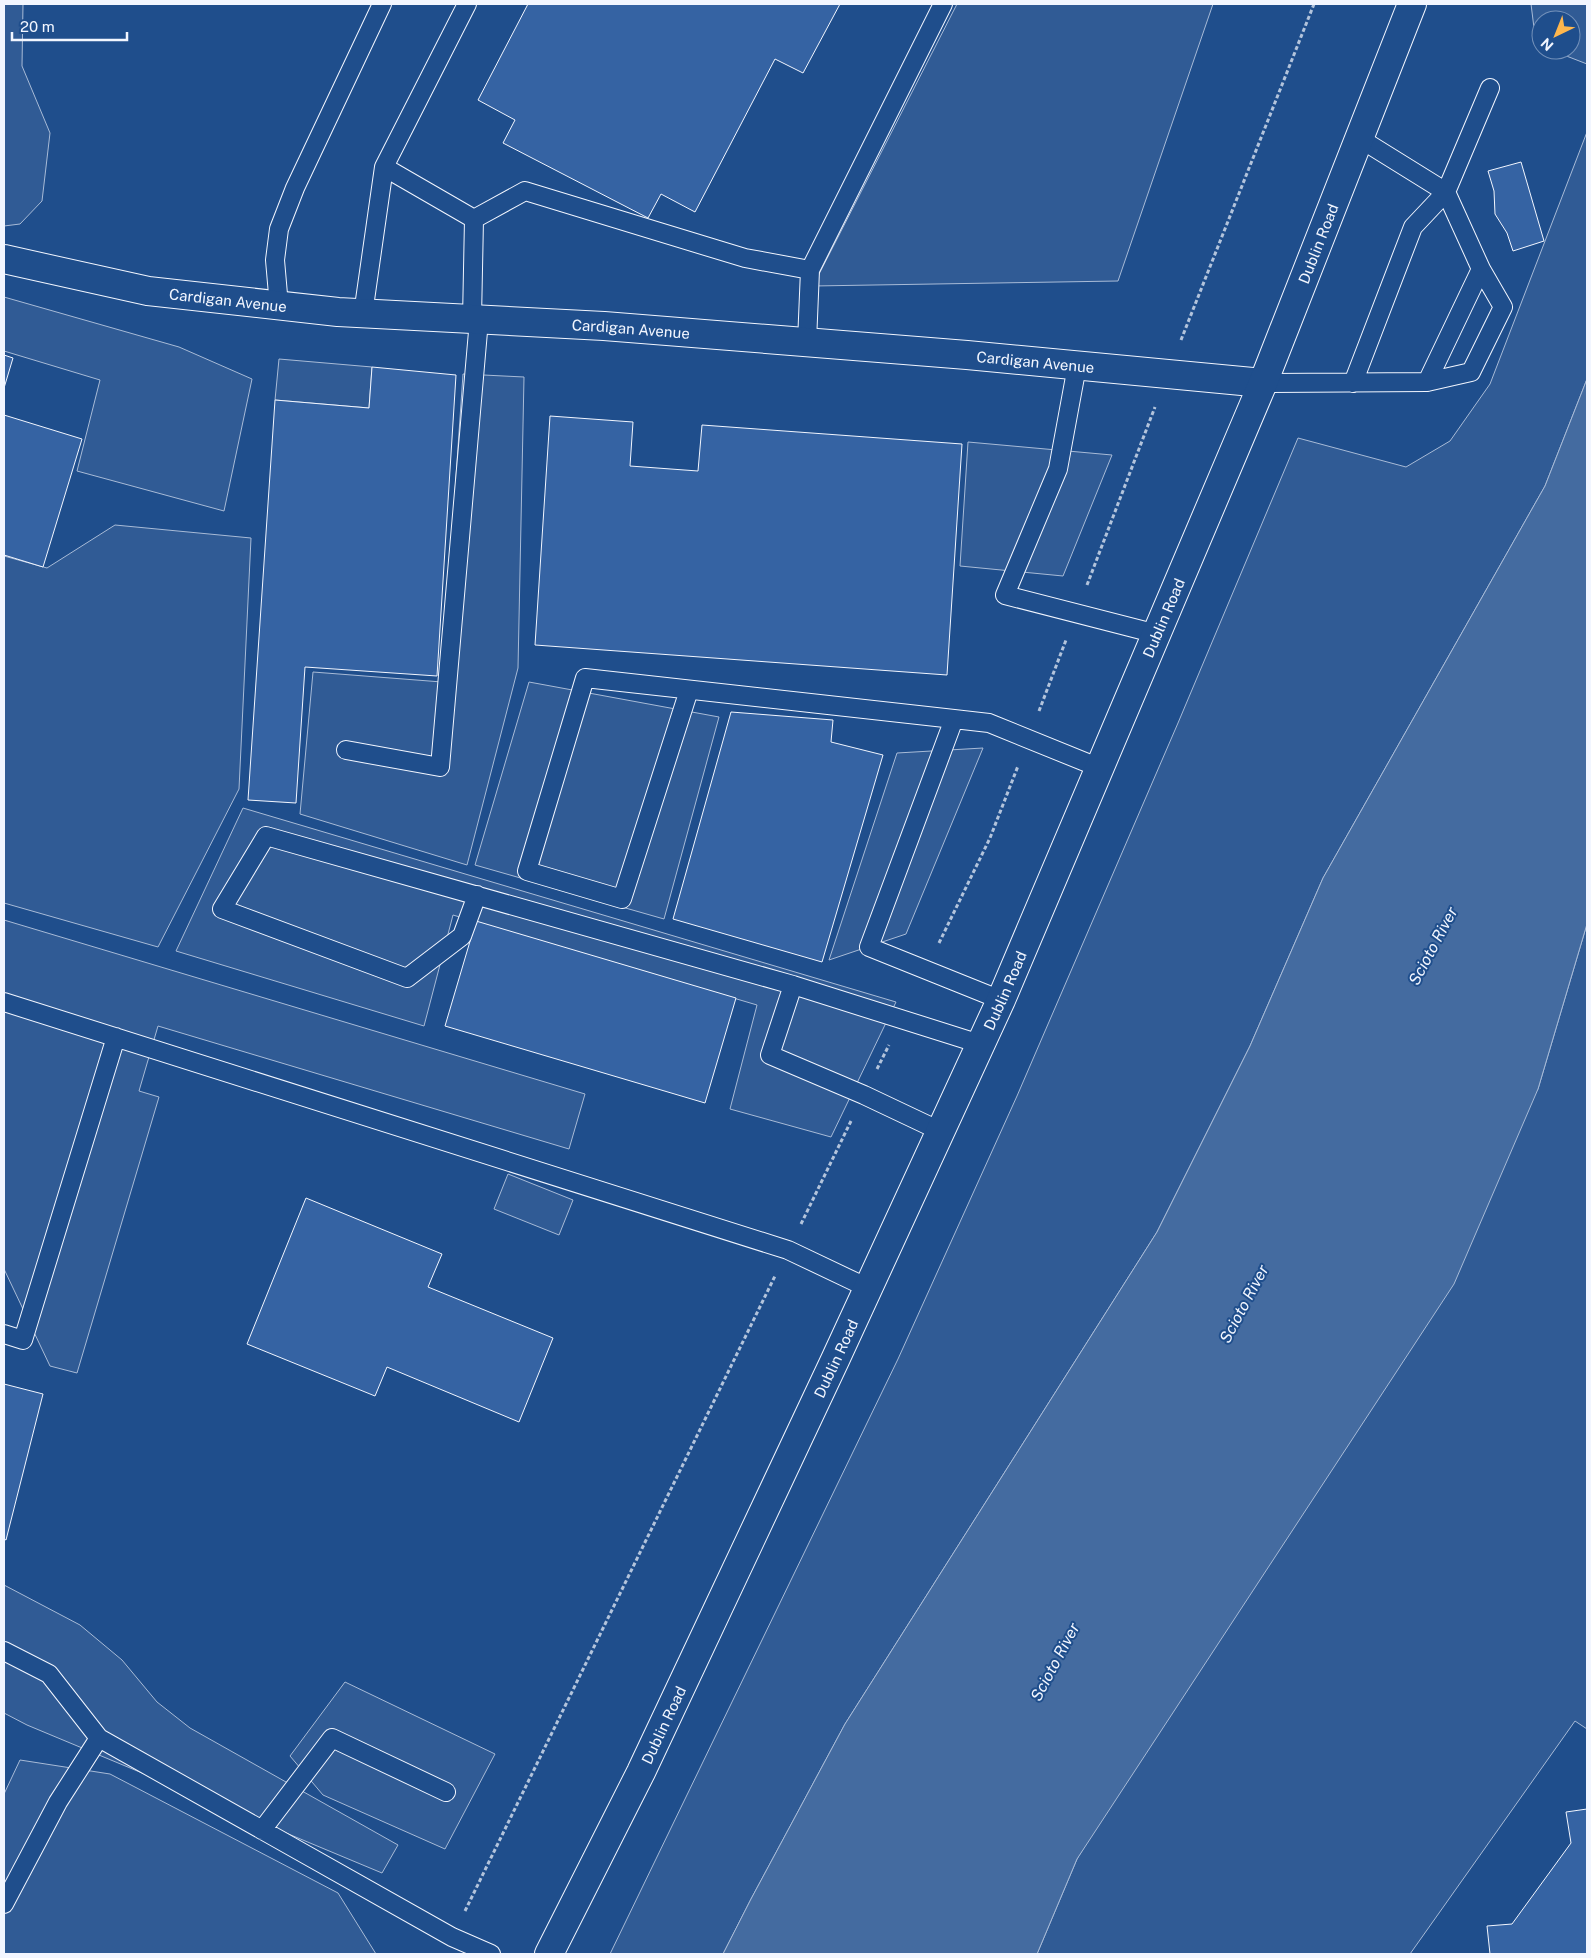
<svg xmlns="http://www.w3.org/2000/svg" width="1591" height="1958" font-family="'Public Sans',sans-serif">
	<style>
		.built { fill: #305b95; stroke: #a8bbd7 }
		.water { fill: #446ba0; stroke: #a8bbd7 }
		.building { fill: #3563a3; stroke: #f2f6ff }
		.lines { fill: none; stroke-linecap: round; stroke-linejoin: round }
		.lane-casing { stroke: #f2f6ff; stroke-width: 20 }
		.street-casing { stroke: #f2f6ff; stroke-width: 30 }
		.primary-casing { stroke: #f2f6ff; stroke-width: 30 }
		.path { stroke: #b3c4dc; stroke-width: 3; stroke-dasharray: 4 2.5; stroke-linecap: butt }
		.lane { stroke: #1f4e8c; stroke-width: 18 }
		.street { stroke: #1f4e8c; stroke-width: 28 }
		.primary { stroke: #1f4e8c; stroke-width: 28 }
		.labels { text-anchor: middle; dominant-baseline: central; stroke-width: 4; stroke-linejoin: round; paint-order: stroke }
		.street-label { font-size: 15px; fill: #f2f6ff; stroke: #1f4e8c }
		.water-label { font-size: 16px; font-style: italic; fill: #f2f6ff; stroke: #1f4e8c }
	</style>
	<rect width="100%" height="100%" fill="#1f4e8c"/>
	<path class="built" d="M4,4H23L22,66L50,133L42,201L20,224L4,226Z
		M957,4H1213L1118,281L813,286Z
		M1531,4H1587V64L1551,50H1571V20H1541V46L1536,44Z
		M1587,132V379L1545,486L1323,878L1250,1046L1157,1232L845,1724L751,1899L723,1954H610L898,1359L1017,1096L1178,723L1298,438L1406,467L1450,441L1490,384Z
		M4,297L179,347L252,379L224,511L77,471L100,380L4,351Z
		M279,359L372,367L369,408L275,400Z
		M463,374L524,377L518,668L467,865L300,814L313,672L442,682Z
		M968,442L1112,455L1063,576L960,566Z
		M115,525L251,538L239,789L158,947L4,903V556L47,568Z
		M529,682L719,717L664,919L475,865Z
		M983,748L906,934L829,960L897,753Z
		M243,808L896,1002L831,1137L730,1109L757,1005L453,915L424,1026L176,951Z
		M4,920L585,1094L569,1149L158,1026L139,1091L159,1097L77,1373L50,1366L4,1269Z
		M1587,924V1729L1575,1721L1410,1954H1037L1077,1859L1538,1089Z
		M508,1174L573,1200L559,1235L494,1209Z
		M4,1585L80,1625L122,1660L157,1702L190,1728L398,1845L382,1873L27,1725L4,1713Z
		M345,1682L495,1754L445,1849L323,1795L290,1756Z
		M20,1760L110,1774L338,1893L376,1954H4V1794Z"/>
	<path class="water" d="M1587,379V924L1538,1089L1454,1284L1077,1859L1037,1954H723L751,1899L845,1724L1157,1232L1250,1046L1323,878L1545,486Z"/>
	<path class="building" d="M528,4H840L803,73L775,59L695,212L661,194L648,218L503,143L515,120L478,100Z
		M1521,162L1544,241L1513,251L1507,233L1495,214L1494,191L1488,171Z
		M4,355L13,358L4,388Z
		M372,367L456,375L437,676L305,667L296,803L248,800L275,400L369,408Z
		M4,415L82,439L43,567L4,555Z
		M550,416L633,422L630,466L698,471L702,425L962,444L947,675L535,645Z
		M731,712L833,720L831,742L883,755L822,962L673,919Z
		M476,921L736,998L705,1103L445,1026Z
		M306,1198L442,1254L428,1287L553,1338L519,1422L387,1367L375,1396L247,1344Z
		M4,1384L43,1394L6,1540L4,1539Z
		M1587,1809V1954H1490L1487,1926L1512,1924L1571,1843L1566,1812Z"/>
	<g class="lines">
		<g class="lane-casing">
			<path id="lane" d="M467,4L384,167L474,219
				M279,306L275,260L279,229L295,188L382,4
				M363,314L384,167
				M472,319L474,219L525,191L745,258L810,270
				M807,342L810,270L943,4
				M1077,366L1058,469L1005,595L1157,634
				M1427,382L1471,372L1503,307L1481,269
				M1263,383L1427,382L1481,269L1446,192L1359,138
				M1353,383L1413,227L1446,192L1490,88
				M689,690L622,899L527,871L585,678L954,719L989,723L1100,768
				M954,719L869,947L1001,1000
				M346,750L440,767L479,320
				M477,895L462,936L407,978L222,909L266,836L793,985L770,1055L864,1095L940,1131
				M793,985L980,1044
				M4,1002L788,1250L868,1288
				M4,1334L23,1340L116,1037
				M4,1651L49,1674L99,1738L452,1937L491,1954
				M262,1830L332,1738L446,1792
				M4,1904L58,1802L99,1738"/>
		</g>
		<g class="street-casing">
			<g id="street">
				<path id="s1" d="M4,259L148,291L338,312L604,326L967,355L1263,383"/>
			</g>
		</g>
		<g class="primary-casing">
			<g id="primary">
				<path id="s2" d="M549,1954L641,1772L835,1360L1001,1000L1263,383L1412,4"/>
			</g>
		</g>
		<path class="path" d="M1181,340L1314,4
			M1087,585L1155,407
			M1039,711L1066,640
			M939,943L990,838L1018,766
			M877,1069L889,1045
			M801,1224L851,1121
			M465,1911L775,1276"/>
		<use href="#lane" class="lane"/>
		<use href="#street" class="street"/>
		<use href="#primary" class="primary"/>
	</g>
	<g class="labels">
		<g class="street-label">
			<text stroke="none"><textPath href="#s2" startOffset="1876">Dublin Road</textPath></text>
			<text stroke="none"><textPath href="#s1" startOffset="228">Cardigan Avenue</textPath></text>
			<text stroke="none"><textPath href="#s1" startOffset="632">Cardigan Avenue</textPath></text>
			<text stroke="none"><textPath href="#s1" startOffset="1038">Cardigan Avenue</textPath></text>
			<text stroke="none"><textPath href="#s2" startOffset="1471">Dublin Road</textPath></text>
			<text stroke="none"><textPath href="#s2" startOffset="1066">Dublin Road</textPath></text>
			<text stroke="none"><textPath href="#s2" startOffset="661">Dublin Road</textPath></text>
			<text stroke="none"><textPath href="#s2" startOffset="256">Dublin Road</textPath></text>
		</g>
		<g class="water-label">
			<text transform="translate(1433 946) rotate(-62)">Scioto River</text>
			<text transform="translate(1244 1304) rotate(-62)">Scioto River</text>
			<text transform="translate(1055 1662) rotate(-62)">Scioto River</text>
		</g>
	</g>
	<rect width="1591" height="1958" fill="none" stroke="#f2f6ff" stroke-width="10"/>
	<g transform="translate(1556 35) rotate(223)"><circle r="24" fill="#1f4e8c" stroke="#7391ba"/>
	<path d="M0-4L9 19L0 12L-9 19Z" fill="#ffb74d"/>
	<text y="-8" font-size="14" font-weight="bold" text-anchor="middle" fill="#f2f6ff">N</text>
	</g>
	<path d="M12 32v8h115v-8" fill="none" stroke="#f2f6ff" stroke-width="2.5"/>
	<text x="20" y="32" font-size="15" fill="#f2f6ff" stroke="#1f4e8c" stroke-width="4" paint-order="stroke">20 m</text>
</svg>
